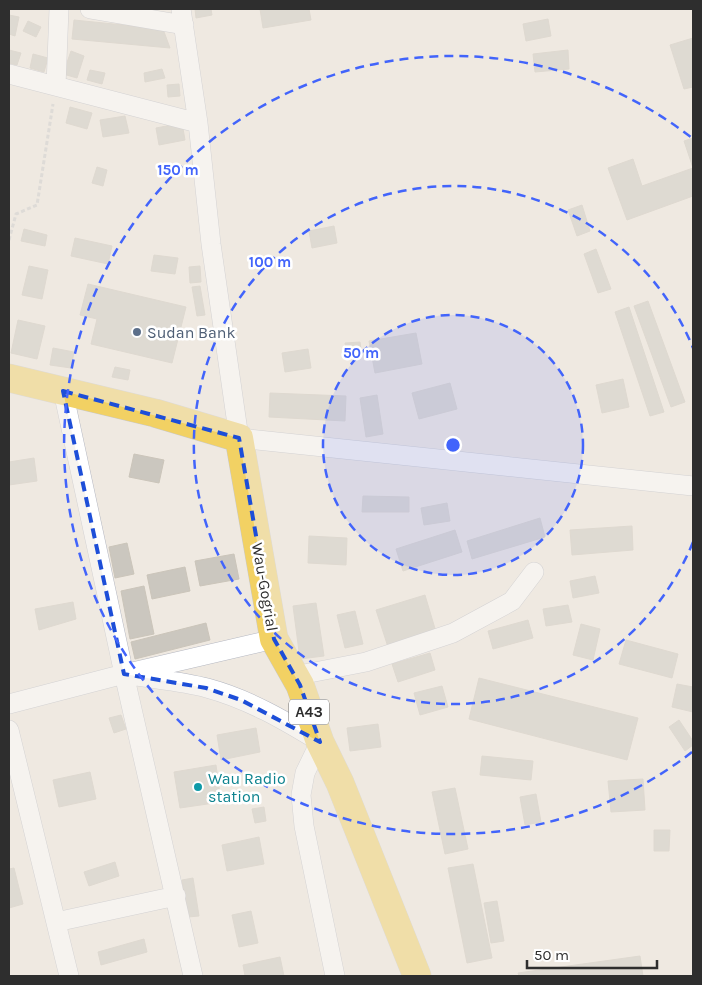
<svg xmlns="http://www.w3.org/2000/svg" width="702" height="985" font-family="Karla,sans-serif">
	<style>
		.building { fill: #cbc7bf; stroke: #cbc5ba }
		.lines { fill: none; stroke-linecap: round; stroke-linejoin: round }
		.minor-casing { stroke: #b4b7c1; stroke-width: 20 }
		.primary-casing { stroke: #c9c9c9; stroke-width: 29 }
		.path { stroke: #c9c9c9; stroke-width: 3; stroke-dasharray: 4 2.5; stroke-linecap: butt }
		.minor { stroke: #fff; stroke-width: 19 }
		.primary { stroke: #f2d163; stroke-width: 28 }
		.marked { fill: none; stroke: #1d4ed8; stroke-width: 4; stroke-dasharray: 10 6; stroke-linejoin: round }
		.ring { fill: none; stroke: #4264fb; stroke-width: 2.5; stroke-dasharray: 9 6 }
		.service-dot { fill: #5c6f8a; stroke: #fff; stroke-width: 2 }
		.culture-dot { fill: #0f9aa8; stroke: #fff; stroke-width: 2 }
		.labels { text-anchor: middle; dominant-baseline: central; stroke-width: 5; stroke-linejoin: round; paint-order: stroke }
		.shield { fill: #fff; stroke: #6d6d6d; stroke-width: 1 }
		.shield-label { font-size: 15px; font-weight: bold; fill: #2e2e2e }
		.service-label { font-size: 16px; fill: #4e5e75; stroke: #fff; text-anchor: start }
		.street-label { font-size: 16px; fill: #2e2e2e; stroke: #fff }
		.culture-label { font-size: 16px; fill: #0d838f; stroke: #fff; text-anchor: start }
		.centre { fill: #4264fb; stroke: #fff; stroke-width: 2.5 }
		.ring-label { font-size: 15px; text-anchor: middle; font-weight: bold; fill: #4264fb; stroke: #fff; stroke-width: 5; stroke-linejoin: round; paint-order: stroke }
	</style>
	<rect width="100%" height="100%" fill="#efe9e1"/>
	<path class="building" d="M195,9H211L212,15L196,18Z
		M260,9H309L311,20L263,28Z
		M9,15L19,17L15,36L9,34Z
		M548,19L551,36L526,41L523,24Z
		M74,20L163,29L170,48L72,39Z
		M28,21L41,27L36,37L23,31Z
		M693,38V87L684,89L670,45Z
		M9,50L21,53L17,65L9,63Z
		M568,50L569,69L535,72L533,54Z
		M71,51L84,56L77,78L63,74Z
		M33,54L48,58L44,72L30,68Z
		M162,69L165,78L145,82L144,73Z
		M90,70L105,73L102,84L87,80Z
		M179,84L180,96L168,97L167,85Z
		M70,107L92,113L87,129L66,123Z
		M125,116L129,133L103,137L100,120Z
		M182,123L185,140L159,145L156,128Z
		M693,138V196L627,220L608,168L633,159L642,186L693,168L684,141Z
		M97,167L107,170L103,186L92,183Z
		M582,205L590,231L577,236L568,210Z
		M334,226L337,243L312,248L309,231Z
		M24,229L47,235L45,246L21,241Z
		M75,238L112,246L108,264L71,256Z
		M596,249L611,289L598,293L584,254Z
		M154,255L178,258L175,274L151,271Z
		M29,266L48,270L42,299L22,295Z
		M200,266L201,282L190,283L189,267Z
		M88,284L186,307L172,363L91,344L97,319L80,315Z
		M200,286L205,315L197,316L192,287Z
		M648,301L685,402L671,407L634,306Z
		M629,307L664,412L650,416L615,312Z
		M18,320L45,326L37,359L11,353Z
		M416,333L422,364L375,373L369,341Z
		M360,342L362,356L348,358L345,343Z
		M53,348L74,352L71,368L50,365Z
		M308,349L311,368L285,372L282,353Z
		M115,367L130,370L128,380L112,377Z
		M623,379L629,407L602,413L596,385Z
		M450,383L457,409L419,419L412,393Z
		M270,393L346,396L345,421L269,417Z
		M377,395L383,434L366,437L360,398Z
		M134,454L164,460L159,483L129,477Z
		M34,458L37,481L9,485V462Z
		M363,496L409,497V512H362Z
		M447,503L450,521L424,525L421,508Z
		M540,518L545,537L472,559L467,541Z
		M632,526L633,550L572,555L570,530Z
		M455,530L462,552L403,571L396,549Z
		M309,536L347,538L346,565L308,563Z
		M127,543L134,574L115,578L109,547Z
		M234,554L239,579L200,586L195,561Z
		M185,567L190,591L152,599L147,575Z
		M595,576L599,593L573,598L570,581Z
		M144,586L154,634L130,639L121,591Z
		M425,595L436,632L388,647L376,610Z
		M73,602L76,619L39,630L35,609Z
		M316,603L324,656L300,659L293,606Z
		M568,605L572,622L546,626L543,609Z
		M355,611L363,644L345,648L337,615Z
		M528,620L533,638L493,649L488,631Z
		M206,623L210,640L135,659L131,642Z
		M581,624L600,629L593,660L573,655Z
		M626,640L678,654L672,678L619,664Z
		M430,653L435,670L398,682L392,664Z
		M479,678L638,718L627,760L469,719Z
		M677,684L693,687V712L672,707Z
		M442,686L448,707L420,715L414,693Z
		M121,715L126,729L114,733L109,718Z
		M679,720L693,741V745L685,751L669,727Z
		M378,724L381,747L350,751L347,728Z
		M256,728L260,752L221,760L217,735Z
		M482,756L533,761L531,780L480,775Z
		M216,765L221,802L180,808L174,772Z
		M90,772L96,799L59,807L53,780Z
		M643,779L645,810L611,812L608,781Z
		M455,788L468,849L445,854L432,792Z
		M536,794L541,822L525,825L520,797Z
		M264,807L266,821L255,823L252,809Z
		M654,830H670L669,851H654Z
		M259,837L264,864L227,871L222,845Z
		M115,862L119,876L89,886L84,872Z
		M473,864L492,958L467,963L448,868Z
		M14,868L23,904L9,908V869Z
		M193,878L199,916L188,917L182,880Z
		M497,901L504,941L491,943L484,903Z
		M251,911L258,943L239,947L232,915Z
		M144,939L147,952L101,965L98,952Z
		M640,956L643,976H519L518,973Z
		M280,957L284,976H245L243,965Z"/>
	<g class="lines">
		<g class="minor-casing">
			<path id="minor" d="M90,9L184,25
				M181,9L198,123L211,244L239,438L693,486
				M9,74L198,123
				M56,86L59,9
				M63,391L124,674L193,976
				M124,674C151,679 181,681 207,688C248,699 284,720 320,742L305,773L301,795L304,826L335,976
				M294,676L366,662L453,633L512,601L534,572
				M9,704L124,674L274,639
				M9,730L69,976
				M56,922L176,896"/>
		</g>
		<g class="primary-casing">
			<path id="primary" d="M9,378L155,413L239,438L274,639L300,685L320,742L340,783L417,976"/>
		</g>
		<path class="path" d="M9,240L16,214L37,205L53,104"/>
		<use href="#minor" class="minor"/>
		<use href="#primary" class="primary"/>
	</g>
	<path d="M0 0H702V985H0ZM63,391L239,438L274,639L300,685L320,742L241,700L206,688L124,674Z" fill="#efe9e1" fill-opacity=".55" fill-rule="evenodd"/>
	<path class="marked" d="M63,391L239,438L274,639L300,685L320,742L241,700L206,688L124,674Z"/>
	<circle cx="453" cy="445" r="130" fill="#4264fb" fill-opacity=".12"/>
	<g class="ring">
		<circle cx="453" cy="445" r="130"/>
		<path d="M693 542A259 259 0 1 1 693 348"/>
		<path d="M692 752A389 389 0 1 1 692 138"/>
	</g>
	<circle class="service-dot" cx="137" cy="332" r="5"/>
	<circle class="culture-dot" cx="198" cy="787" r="5"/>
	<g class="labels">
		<rect class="shield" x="289" y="699.5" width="40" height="25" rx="4"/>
		<g class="shield-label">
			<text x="309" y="712">A43</text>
		</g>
		<g class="service-label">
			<text x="147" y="332">Sudan Bank</text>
		</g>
		<g class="street-label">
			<text transform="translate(265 587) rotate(80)">Wau-Gogrial</text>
		</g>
		<g class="culture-label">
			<text x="208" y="778">Wau Radio<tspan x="208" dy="18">station</tspan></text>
		</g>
	</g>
	<circle cx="453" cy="445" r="8" class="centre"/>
	<g class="ring-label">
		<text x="178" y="175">150 m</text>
		<text x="270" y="267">100 m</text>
		<text x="361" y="358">50 m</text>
	</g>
	<rect width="702" height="985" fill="none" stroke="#2e2e2e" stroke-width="20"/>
	<path d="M527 960v8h130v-8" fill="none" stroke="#2e2e2e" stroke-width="2.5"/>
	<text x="534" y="960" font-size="15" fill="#2e2e2e" stroke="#ffffff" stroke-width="4" paint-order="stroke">50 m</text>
</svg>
